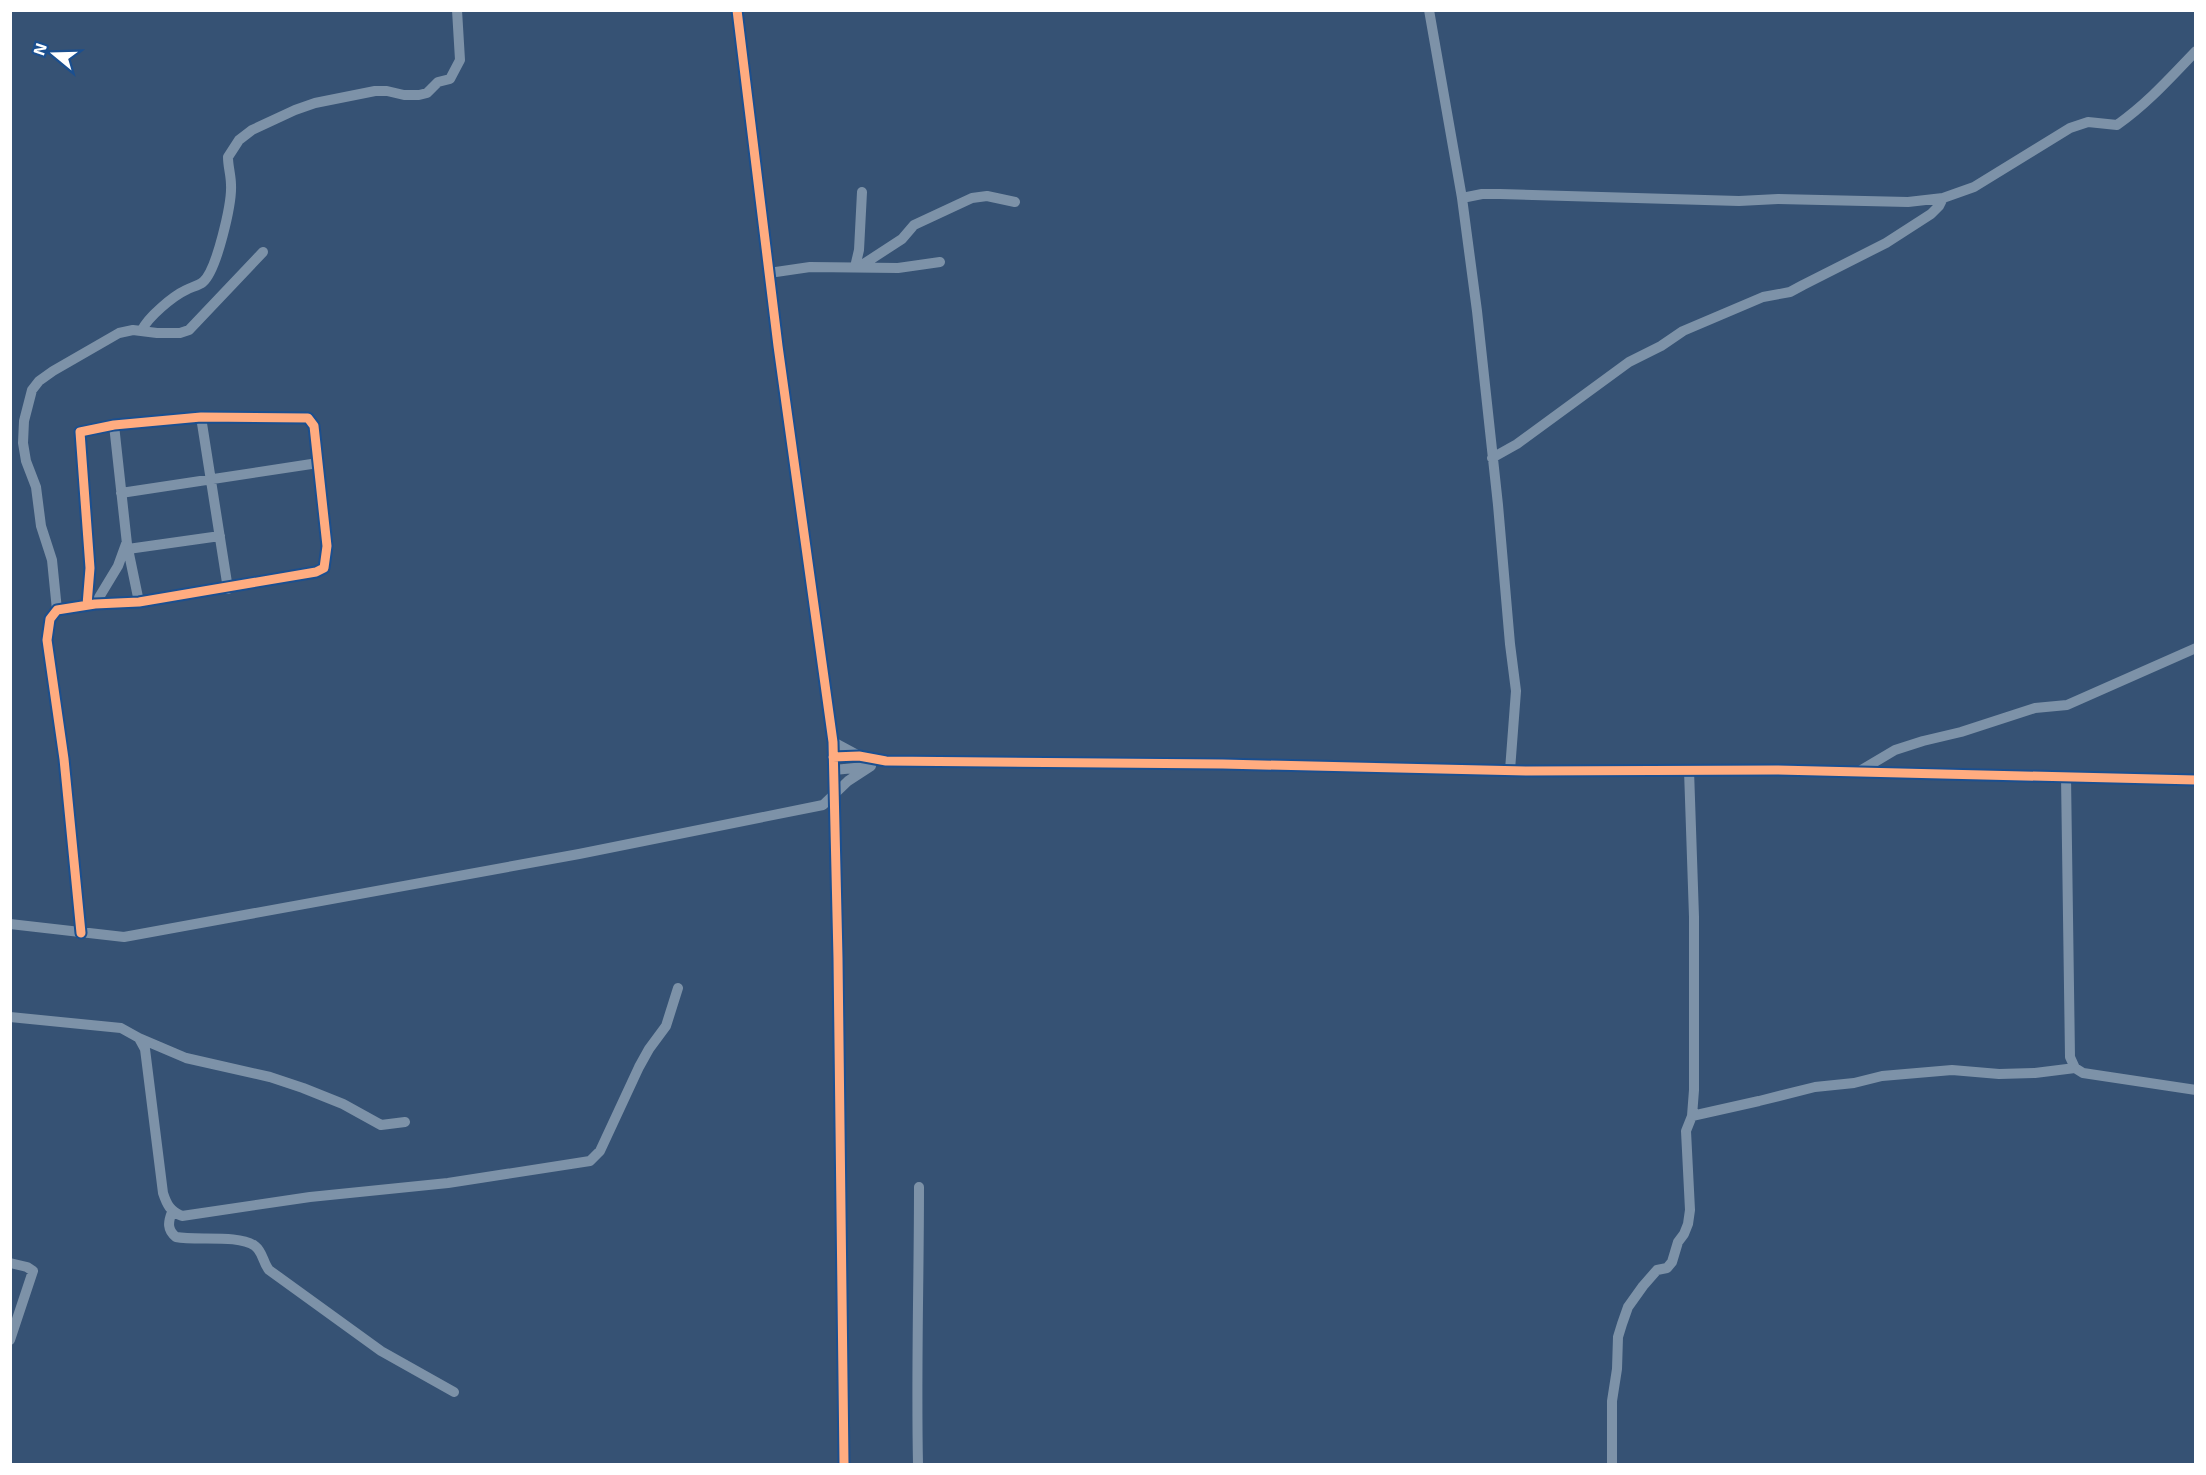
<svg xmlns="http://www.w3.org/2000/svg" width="2206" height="1475" font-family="'Exo 2',sans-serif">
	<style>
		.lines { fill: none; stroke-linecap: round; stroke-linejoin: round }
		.minor { stroke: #7d92a8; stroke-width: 10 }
		.cycleway-casing { stroke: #1b4f8f; stroke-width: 13 }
		.cycleway { stroke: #ffac80; stroke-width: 9 }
	</style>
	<rect width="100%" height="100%" fill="#365274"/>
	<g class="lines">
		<path class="minor" d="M737,10L778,346L833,742L838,958L844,1464
			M1429,10L1462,198L1477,311L1498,505L1510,644L1516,691L1510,770
			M1462,198L1482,194H1500L1739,201L1778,199L1908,202L1943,198L1974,187L2070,128L2088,122L2117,125C2148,103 2170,78 2196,51
			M855,267L859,250L862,192
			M859,267L902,239L914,225L972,198L987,196L1015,202
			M769,273L810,267L898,268L940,262
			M142,330C148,317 173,296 186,290C191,287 198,286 203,282C217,270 232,203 231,185C231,175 228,167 228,157L239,140L252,130L295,110L315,103L375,91H387L404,95H419L427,93L438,82L450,79L460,60L457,10
			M201,417L228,589
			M114,425L127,544L139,602
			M1492,458L1517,444L1629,362L1661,346L1683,331L1763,297L1790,292L1803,285L1886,243L1931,214L1939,206L1943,198
			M121,493L318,463
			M128,549L220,536
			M95,604L118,566L126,544
			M57,610L52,560L41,526L36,487L26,461L23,443L24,421L32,390L39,381L53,371L119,333L133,330L157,333H180L189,330L263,252
			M833,742L859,756
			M833,757L859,756L886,761L1223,764L1526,771L1777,770L2196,780
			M834,770L865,767
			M1858,772L1895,750L1923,741L1961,732L2035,708L2067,705L2196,648
			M2066,776L2070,1057L2075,1068L2083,1073L2196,1090
			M10,924L124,937L579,854L823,805L848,781L871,766
			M81,933L64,759L47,640L50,619L57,610L95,604L139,602L316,572L324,568L327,546L314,426L308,418L201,417L114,425L80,432L90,568L87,605
			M10,1017L121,1028L139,1038L145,1049L163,1193C167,1205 170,1211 182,1216L310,1197L448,1183L590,1161L600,1151L639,1067L649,1049L666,1026L678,988
			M139,1038L186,1058L270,1077L303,1088L343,1104L381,1125L405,1122
			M1692,1116L1759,1101L1815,1087L1854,1083L1882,1076L1952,1070L1999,1074L2035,1073L2075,1068
			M172,1212C168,1222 167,1230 176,1237C197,1241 238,1234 255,1246C263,1252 263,1263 269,1270L381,1351L454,1392
			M10,1263L27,1267L33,1271L10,1340
			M918,1464C916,1372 919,1280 919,1187
			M1612,1464V1401L1617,1369L1618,1337L1622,1324L1628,1307L1643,1286L1657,1270L1667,1268L1672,1262L1678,1242L1684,1234L1688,1224L1690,1210L1686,1131L1692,1116L1694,1090V917L1689,770"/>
		<g class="cycleway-casing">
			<path id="cycleway" d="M737,10L778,346L833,742L838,958L844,1464
				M833,757L859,756L886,761L1223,764L1526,771L1777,770L2196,780
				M81,933L64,759L47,640L50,619L57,610L95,604L139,602L316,572L324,568L327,546L314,426L308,418L201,417L114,425L80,432L90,568L87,605"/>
		</g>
		<use href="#cycleway" class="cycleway"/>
	</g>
	<rect width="2206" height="1475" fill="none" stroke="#ffffff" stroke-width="24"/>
	<g transform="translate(54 54) rotate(289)" stroke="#1b4f8f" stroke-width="4.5" paint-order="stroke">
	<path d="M0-4.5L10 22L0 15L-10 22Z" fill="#ffffff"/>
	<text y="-9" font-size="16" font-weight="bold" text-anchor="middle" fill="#ffffff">N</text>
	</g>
</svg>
